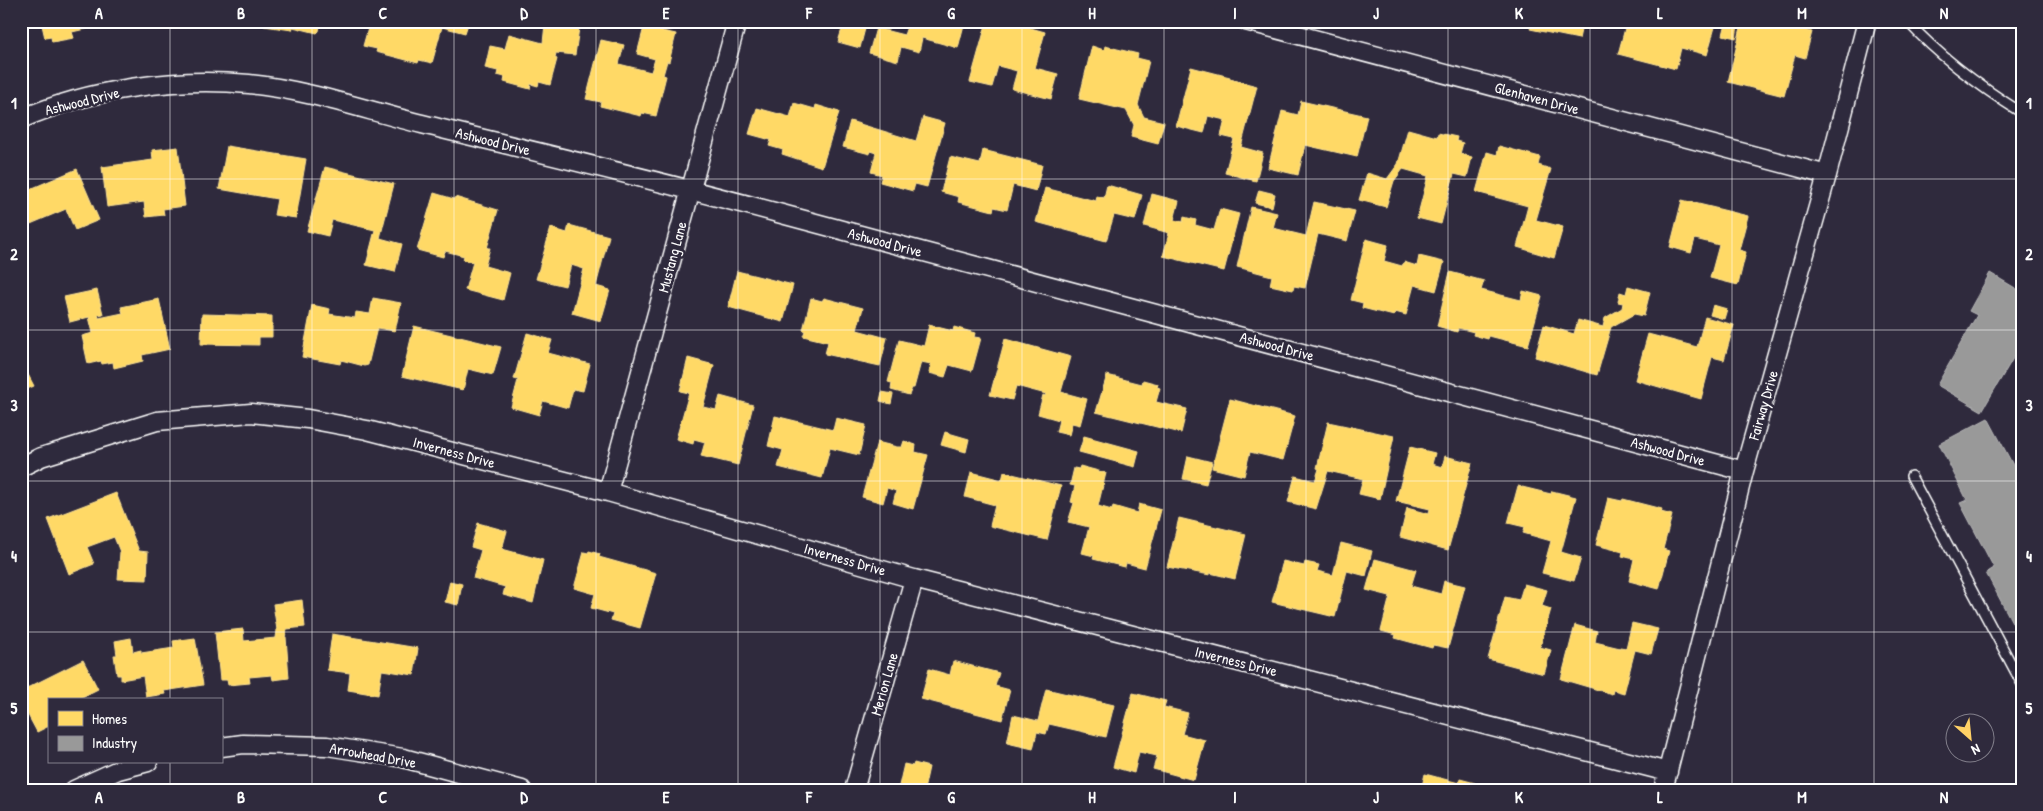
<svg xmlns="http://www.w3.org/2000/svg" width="2043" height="811" font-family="'Patrick Hand',sans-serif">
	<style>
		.homes { fill: #ffd966; stroke: #ffe494 }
		.industry { fill: #999; stroke: #b8b8b8 }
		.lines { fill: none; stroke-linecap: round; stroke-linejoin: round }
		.service-casing { stroke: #fff; stroke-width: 12 }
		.minor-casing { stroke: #fff; stroke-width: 21 }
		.service { stroke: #2f2a3d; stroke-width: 9 }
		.minor { stroke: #2f2a3d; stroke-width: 18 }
		.grid { fill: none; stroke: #fff; stroke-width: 1; stroke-opacity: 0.55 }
		.labels { text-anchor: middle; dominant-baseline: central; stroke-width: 5; stroke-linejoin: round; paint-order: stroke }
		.street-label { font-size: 15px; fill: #fff; stroke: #2f2a3d }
		.neatline { fill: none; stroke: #fff; stroke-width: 2 }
		.grid-label { font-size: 16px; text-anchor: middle; font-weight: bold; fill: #fff }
	</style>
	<rect width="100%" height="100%" fill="#2f2a3d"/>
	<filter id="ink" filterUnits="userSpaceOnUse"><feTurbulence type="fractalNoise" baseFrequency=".02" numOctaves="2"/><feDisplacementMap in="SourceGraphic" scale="10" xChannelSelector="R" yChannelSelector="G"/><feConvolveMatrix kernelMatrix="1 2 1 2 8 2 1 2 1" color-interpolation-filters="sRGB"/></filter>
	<g filter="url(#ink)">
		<path class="homes" d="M41,21H112V23L72,32L74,38L52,42L51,37L45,38Z
			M151,21H225V23L151,24Z
			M259,21H321L319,31L317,33L293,27L292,30L264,26L265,22Z
			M370,21H469L465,33L442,27L432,63L419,60L418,63L376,52L377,49L363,46Z
			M565,21H582L581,27L564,23Z
			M794,21H867L860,48L838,42L842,29L812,21L811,26Z
			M909,21H965L958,48L922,38L919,52L901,47L898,61L869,53L876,28L904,35Z
			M987,21H1006L1045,32L1035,68L1058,74L1051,99L1012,89L1017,71L998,66L992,87L970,82Z
			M1519,21H1583L1579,39L1530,29L1531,26L1519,23Z
			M1627,21H1653L1664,24V21H1696L1715,27L1707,55L1681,48L1676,69L1618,54Z
			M1726,23L1738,25L1736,38L1723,35Z
			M1742,23L1772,30L1774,23L1812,32L1805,58L1795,55L1784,96L1728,82Z
			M545,24L579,28L575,55L556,53L555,58L557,59L550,85L539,82L538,86L531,84L530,89L504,82L505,77L497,75L498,71L485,68L490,46L505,49L509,34L543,43Z
			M644,27L676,34L669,62L667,61L663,75L666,76L656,116L642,113L641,116L600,106L601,102L586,99L601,40L624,45L619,64L651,72L655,59L637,54Z
			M1092,46L1104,50L1105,46L1138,54L1137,58L1149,61L1138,105L1144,117L1164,122L1158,144L1131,137L1134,125L1126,110L1079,99Z
			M1191,67L1230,77V79L1257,86L1241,147L1263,153L1256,181L1225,173L1234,139L1221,136L1225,120L1208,116L1204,133L1176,126Z
			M1301,101L1367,116L1357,157L1305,145L1298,175L1268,168L1282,111L1298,115Z
			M794,103L815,109L816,105L839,112L822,167L782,154L783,150L769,146L771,140L749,134L757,108L790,117Z
			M923,117L945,123L927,187L915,184L913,191L880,182L882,175L871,172L876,153L870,151V154L843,147L850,121L916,141Z
			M1408,129L1437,137L1438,133L1457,137L1456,141L1463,143L1460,154L1472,157L1467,177L1454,174L1441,224L1417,218L1428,176L1403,169L1394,181L1386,207L1359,200L1367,173L1387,179L1398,164Z
			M227,146L306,159L296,218L274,215L277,199L219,189Z
			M1499,146L1540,157L1538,165L1551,169L1536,220L1563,227L1554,258L1517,247L1528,206L1476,192L1487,152L1497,155Z
			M178,147L185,206L163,209L164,215L146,217L144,202L107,207L102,167L153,160L152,150Z
			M983,150L1042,165L1036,191L1013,185L1007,210L994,207L993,211L958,202L959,197L941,192L950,157L980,164Z
			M325,167L394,184L380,238L402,244L395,272L366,265L375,230L332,220L328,236L307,231Z
			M77,169L99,220L75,230L66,209L21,228V193Z
			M1107,185L1142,195L1135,220L1114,215L1106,241L1036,222L1045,188L1096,201L1097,196L1104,198Z
			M1259,190L1275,194L1272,207L1255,203Z
			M434,193L454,199L455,197L498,210L487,248H490L485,266L510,273L503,300L465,290L473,262L463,260L464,256L445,251L443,257L417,250Z
			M1152,194L1179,201L1174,220L1183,222L1184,217L1196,220L1195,225L1214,230L1220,209L1239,214L1224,271L1163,256L1169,233L1144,226Z
			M1682,200L1748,216L1739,250L1746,252L1738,285L1710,278L1719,245L1695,239L1691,253L1670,247Z
			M1314,202L1355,211L1347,241L1318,234L1305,288L1294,286L1293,290L1270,285L1272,276L1237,267L1251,207L1277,213L1273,228L1306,236Z
			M569,225L609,236L596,286L610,290L601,321L572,313L584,269L571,265L565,286L536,279L551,228L567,233Z
			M1366,239L1388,245L1384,261L1402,266L1404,262L1417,266L1419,256L1444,262L1436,291L1414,285L1406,315L1395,312L1394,316L1362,308L1363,303L1351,300Z
			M737,271L793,285L783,322L728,307Z
			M1450,272L1484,281L1481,290L1521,300L1523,291L1542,296L1528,346L1489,336L1488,339L1473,335L1474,332L1458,328L1457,332L1437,326Z
			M1628,286L1650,292L1644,316L1634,314L1611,327L1597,375L1535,357L1544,325L1574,334L1578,320L1603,327L1605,318L1622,308L1623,303L1618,302L1620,292L1626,294Z
			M97,290L103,314L98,315L99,318L123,313L121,307L159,299L170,349L142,355L143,361L114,368L113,362L102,364L101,361L88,364L82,336L93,333L89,317L70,322L64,297Z
			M373,298L401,303L395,331L377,328L368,365L364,366L341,360L340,364L302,357L312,305L330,309L329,314L355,318L356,312L370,314Z
			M811,298L822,301L824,298L863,308L857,330L887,338L880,366L825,354L828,342L803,336L805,331L803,330Z
			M1713,305L1727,309L1724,319L1710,315Z
			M202,314L272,316V337H259V345L201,344Z
			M1705,317L1734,325L1724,360L1712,357L1701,399L1635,380L1648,334L1697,347Z
			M929,325L953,331L954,327L975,333L974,337L981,338L972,371L949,365L945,377L929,373L931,364L921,362L914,388H912L909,395L891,390L892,383L888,382L899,340L924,346Z
			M414,326L501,347L493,375L468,369L463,390L402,376Z
			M527,333L552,340L548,353L590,364L583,391L573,389L568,408L543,401L539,415L511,407L518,380L514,379Z
			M1005,339L1071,357L1061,392L1087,399L1080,425L1072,423L1069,435L1056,432L1059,420L1038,414L1043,395L1045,396L1046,394L1016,386L1012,400L990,395Z
			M688,358L714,365L703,407L716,410L720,396L753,405L738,465L701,456L705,442L694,439L693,444L676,439L689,393L680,391Z
			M21,361L34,386L25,390L27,393L21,396Z
			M1107,375L1142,384L1143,380L1158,384L1157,387L1160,388L1156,402L1187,409L1181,433L1096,412Z
			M882,392L893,394L891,404L880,401Z
			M1230,399L1295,416L1283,460L1250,452L1244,476L1212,468Z
			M775,416L833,430L836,418L866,425L859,455L830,448L822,478L778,467L783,450L768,446Z
			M1328,422L1394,436L1380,499L1359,494L1363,479L1328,471L1316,509L1288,502L1295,476L1315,481L1319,469L1317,468Z
			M945,432L969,439L966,452L941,445Z
			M1084,436L1139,451L1135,467L1079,452Z
			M904,441L916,445L915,452L928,455L913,509L893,503L896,491L887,488L883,503L862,497L877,442L897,447H902Z
			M1410,447L1435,453L1432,464L1442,467L1445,456L1472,463L1448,550L1400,537L1407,508L1429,514L1430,509L1396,501Z
			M1188,456L1212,462L1206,484L1183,479Z
			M1080,466L1106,473L1098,506L1112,510L1113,506L1137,513L1139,504L1161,510L1145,568L1126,563L1125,567L1093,559L1094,556L1082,553L1089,527L1068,522L1074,503L1071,502L1075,486L1070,485L1074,468L1079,469Z
			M971,472L1002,480L1004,472L1061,486L1047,540L990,526L995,505L965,497Z
			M1518,486L1551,494L1552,491L1576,497L1561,552L1581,558L1574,581L1542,573L1551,541L1523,533L1525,527L1508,523Z
			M116,493L139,551L148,552L147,580L118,579L120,552L114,537L87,547L94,564L69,574L48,519Z
			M1608,498L1622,501L1623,499L1662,509L1661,512L1672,515L1663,549L1669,551L1659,589L1629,581L1634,559L1622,556L1623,552L1596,545Z
			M1179,518L1246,534L1235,579L1210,573V575L1167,567Z
			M478,523L507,531L502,549L543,560L533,603L503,595L505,587L473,578L481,550L471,547Z
			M1341,543L1372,551L1366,576L1347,571L1335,617L1272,602L1283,561L1304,566L1305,562L1319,565L1317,571L1333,575Z
			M589,551L600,554L599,557L656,573L640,628L611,620L613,614L591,608L595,594L574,588L584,552L588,553Z
			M1375,559L1416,570L1411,586L1441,594L1444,581L1465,586L1448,648L1433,645L1432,648L1395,638L1396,635L1381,631L1390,596L1366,590Z
			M450,581L462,584L458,605L445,602Z
			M1524,584L1547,590L1542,606L1551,609L1540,647L1551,650L1544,674L1488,659L1505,597L1519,600Z
			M302,600L305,627L287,629L285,637H286L289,678L273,680L272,675L249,677L250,683L228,685L227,680H220L215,632L243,629L244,641L276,638L277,630L273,604Z
			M1632,623L1658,629L1651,654L1635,650L1624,693L1613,690L1612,694L1561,679L1575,625L1597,631L1595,642L1620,648V647L1626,648Z
			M332,634L418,648L414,675L382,670L378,695L348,690L350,673L327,670Z
			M131,638L133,652L141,650V653L174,648L173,641L195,638L203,685L164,691L165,694L146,697L143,676L121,680V675H117L114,655H117L115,641Z
			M83,660L98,689L80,698L81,700H49V726L37,732L21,702V691Z
			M953,661L999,673L995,686L1010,690L1002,720L921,699L929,669L950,675Z
			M1046,689L1114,705L1106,737L1049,724L1046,734L1037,732L1033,749L1007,743L1013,715L1038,721Z
			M1133,693L1166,701L1164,707L1188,713L1182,734L1205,740L1194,780L1153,769L1157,756L1139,752L1134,773L1113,767Z
			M914,763L929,767L924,790H898L904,764L913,766Z
			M1425,774L1459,783L1460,779L1475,783L1474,786L1485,789L1421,790Z"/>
		<path class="industry" d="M1990,273L2022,292V343L1982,411L1937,385L1977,315L1969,311Z
			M1988,418L2022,482V641L1986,573L1994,568L1960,503L1967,500L1939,444Z"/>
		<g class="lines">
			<g class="service-casing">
				<path id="service" d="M1907,21C1939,56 1982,88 2022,113
					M1911,476L2022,684"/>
			</g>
			<g class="minor-casing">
				<path id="minor" d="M1246,21L1827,175
					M21,119C91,89 173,77 249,84C308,90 365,110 422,124C541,153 660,181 778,213C1100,299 1422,385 1744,471
					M21,467L41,457L157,421L251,413L308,419L367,430L608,492L914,579L1668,772
					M608,492L737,21
					M221,747L243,744L327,746L403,758L522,790
					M74,790L118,770L148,762
					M854,790L914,579
					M1663,790L1744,471L1827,175L1867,21"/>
			</g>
			<use href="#service" class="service"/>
			<use href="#minor" class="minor"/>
		</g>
	</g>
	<path class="grid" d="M170,21V700M312,21V790M454,21V790M596,21V790M738,21V790M880,21V790M1022,21V790M1164,21V790M1306,21V790M1448,21V790M1590,21V790M1732,21V790M1874,21V790M21,179H2022M21,330H2022M21,481H2022M21,632H2022M170,762V790"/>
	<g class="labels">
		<g class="street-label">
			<text transform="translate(1537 98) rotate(15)">Glenhaven Drive</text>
			<text transform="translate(82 101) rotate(-14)">Ashwood Drive</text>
			<text transform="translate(493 141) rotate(14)">Ashwood Drive</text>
			<text transform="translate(885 242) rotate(15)">Ashwood Drive</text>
			<text transform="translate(672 257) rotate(-75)">Mustang Lane</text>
			<text transform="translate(1277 346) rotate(15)">Ashwood Drive</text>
			<text transform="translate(1763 405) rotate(-74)">Fairway Drive</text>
			<text transform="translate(1668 451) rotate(15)">Ashwood Drive</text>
			<text transform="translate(454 452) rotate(15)">Inverness Drive</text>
			<text transform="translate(845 559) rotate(16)">Inverness Drive</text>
			<text transform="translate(1236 661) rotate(14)">Inverness Drive</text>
			<text transform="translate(884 684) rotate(-74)">Merion Lane</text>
			<text transform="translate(373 755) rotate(10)">Arrowhead Drive</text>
		</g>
	</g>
	<rect width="2043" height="811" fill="none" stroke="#2f2a3d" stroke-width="55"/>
	<rect x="48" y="698" width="175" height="65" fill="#2f2a3d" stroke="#827f8b"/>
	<rect x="58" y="711" width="25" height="15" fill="#ffd966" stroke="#827f8b"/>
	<text x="92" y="724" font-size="15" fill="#ffffff">Homes</text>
	<rect x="58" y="736" width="25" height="15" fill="#999999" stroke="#827f8b"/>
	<text x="92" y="748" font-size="15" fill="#ffffff">Industry</text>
	<g transform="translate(1970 738) rotate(153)"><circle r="24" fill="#2f2a3d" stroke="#827f8b"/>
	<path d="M0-4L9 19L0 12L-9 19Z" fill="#ffd166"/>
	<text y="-8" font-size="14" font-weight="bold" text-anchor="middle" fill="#ffffff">N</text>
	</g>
	<rect x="28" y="28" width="1988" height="756" class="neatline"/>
	<g class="grid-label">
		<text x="99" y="19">A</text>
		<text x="241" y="19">B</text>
		<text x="383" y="19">C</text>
		<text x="524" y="19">D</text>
		<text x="666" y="19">E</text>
		<text x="809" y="19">F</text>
		<text x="951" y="19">G</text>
		<text x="1092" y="19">H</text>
		<text x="1235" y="19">I</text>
		<text x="1376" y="19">J</text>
		<text x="1519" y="19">K</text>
		<text x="1660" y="19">L</text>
		<text x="1802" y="19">M</text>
		<text x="1944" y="19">N</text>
		<text x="14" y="109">1</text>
		<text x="2029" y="109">1</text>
		<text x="14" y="260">2</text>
		<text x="2029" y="260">2</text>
		<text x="14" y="411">3</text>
		<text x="2029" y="411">3</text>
		<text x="14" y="562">4</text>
		<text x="2029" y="562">4</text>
		<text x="14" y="714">5</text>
		<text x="2029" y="714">5</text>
		<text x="99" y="803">A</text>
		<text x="241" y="803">B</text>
		<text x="383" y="803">C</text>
		<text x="524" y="803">D</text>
		<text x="666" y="803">E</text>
		<text x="809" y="803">F</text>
		<text x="951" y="803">G</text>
		<text x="1092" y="803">H</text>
		<text x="1235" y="803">I</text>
		<text x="1376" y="803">J</text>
		<text x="1519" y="803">K</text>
		<text x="1660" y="803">L</text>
		<text x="1802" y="803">M</text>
		<text x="1944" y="803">N</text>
	</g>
</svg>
